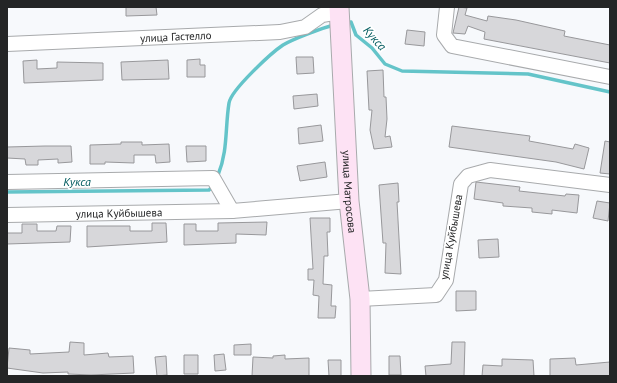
<svg xmlns="http://www.w3.org/2000/svg" width="617" height="383" font-family="'PT Sans',sans-serif">
	<style>
		.lines { fill: none; stroke-linecap: round; stroke-linejoin: round }
		.stream { stroke: #64c4c9; stroke-width: 3.5 }
		.building { fill: #d7d7da; stroke: #98989b }
		.street-casing { stroke: #a8aaac; stroke-width: 16 }
		.secondary-casing { stroke: #a8aaac; stroke-width: 21 }
		.street { stroke: #fff; stroke-width: 14 }
		.secondary { stroke: #fde2f4; stroke-width: 19 }
		.labels { text-anchor: middle; dominant-baseline: central; stroke-width: 3.5; stroke-linejoin: round; paint-order: stroke }
		.street-label { font-size: 11px; fill: #242526; stroke: #fff }
		.water-label { font-size: 12px; font-style: italic; fill: #015b5f; stroke: #fff }
	</style>
	<rect width="100%" height="100%" fill="#f7f9fc"/>
	<g class="lines">
		<path class="stream" d="M346,23L351,22L356,35L372,48L385,64L402,71L528,74L610,92
			M218,175C228,151 225,128 229,103C231,90 271,53 283,45C293,39 322,28 334,25
			M7,192L209,190L213,186"/>
	</g>
	<path class="building" d="M126,7H156L157,15L126,16Z
		M459,7L467,8L465,15L487,21L488,16L516,20L565,31L564,36L610,45V63L484,39L485,32L468,26L465,34L453,33Z
		M407,30L425,32L424,46L405,44Z
		M296,57H313L314,73L297,74Z
		M200,59V65H205V77H187V60Z
		M37,60V69L57,68V62L103,63V80L24,83L23,61Z
		M168,60L169,79L122,80L121,62Z
		M383,70L384,97H386L387,119L385,137L390,136L392,147L374,149L370,130L372,110H369L367,71Z
		M317,94L318,106L294,109L293,96Z
		M321,125L323,141L299,144L298,128Z
		M452,126L530,136L529,141L573,149L575,144L589,148L584,169L556,162L449,147Z
		M605,141L610,142V174L600,173Z
		M121,142H142V145L169,144L170,162L156,163L155,155H134V163L105,162V164H90V145L121,144Z
		M45,146H71L72,162L58,163V159L38,160V165H26L25,159L7,158V147Z
		M186,146H206V161L187,162Z
		M325,162L327,177L300,181L297,166Z
		M476,182L520,187L519,191L565,196L566,194L579,195L577,213L552,210V214L532,212V208L503,206V203L474,199Z
		M398,183L399,202H397L401,274L385,273L386,243H383L379,185Z
		M597,201L610,203L608,221L593,218Z
		M310,218H330V232H327L328,256H324L323,284L332,285L331,306H336L335,318H318L319,296L313,295L314,280H308V269H313Z
		M267,222L266,235L236,234V243L184,245V224H196V231H218V223Z
		M152,223H166L167,242L87,247V226H130V231H152Z
		M22,224H37V231H56L57,226H71L70,242L7,244V233H22Z
		M498,239L499,257L479,258L478,240Z
		M456,291H476V310L456,311Z
		M70,342L84,343V355L108,353L109,357L133,356L134,373L91,375L68,374V372L43,373L7,368L9,348L30,350V354L69,352Z
		M452,342H465L464,376H426L425,366L451,364Z
		M251,344V355H234V345Z
		M224,354L226,370L215,371L214,355Z
		M184,355H198V374H184Z
		M285,355V359L309,358V376H252L253,357L273,358V356Z
		M166,356L167,375L157,376L155,357Z
		M389,356H400L401,375H389Z
		M575,358L576,365L610,362V376H550V359Z
		M502,359L533,360L534,376H482L483,365L502,366Z
		M328,360H341V376H329Z"/>
	<g class="lines">
		<g class="street-casing">
			<g id="street">
				<path d="M447,7L444,35L452,46L610,77"/>
				<path id="s1" d="M7,44L280,32L305,27L322,15L339,12"/>
				<path d="M7,182L213,178L232,211"/>
				<path id="s2" d="M7,215L232,211L349,201"/>
				<path d="M360,299L436,295L446,280L461,184L468,176L490,170L610,185"/>
			</g>
		</g>
		<g class="secondary-casing">
			<g id="secondary">
				<path id="s3" d="M339,7L349,201L360,299L361,376"/>
			</g>
		</g>
		<use href="#street" class="street"/>
		<use href="#secondary" class="secondary"/>
	</g>
	<g class="labels">
		<g class="street-label">
			<text stroke="none"><textPath href="#s1" startOffset="169">улица Гастелло</textPath></text>
			<text stroke="none"><textPath href="#s3" startOffset="185">улица Матросова</textPath></text>
			<text stroke="none"><textPath href="#s2" startOffset="112">улица Куйбышева</textPath></text>
			<text transform="translate(451 237) rotate(-80)">улица Куйбышева</text>
		</g>
		<g class="water-label">
			<text transform="translate(375 38) rotate(48)">Кукса</text>
			<text x="77" y="181">Кукса</text>
		</g>
	</g>
	<rect width="617" height="383" fill="none" stroke="#242526" stroke-width="16"/>
</svg>
